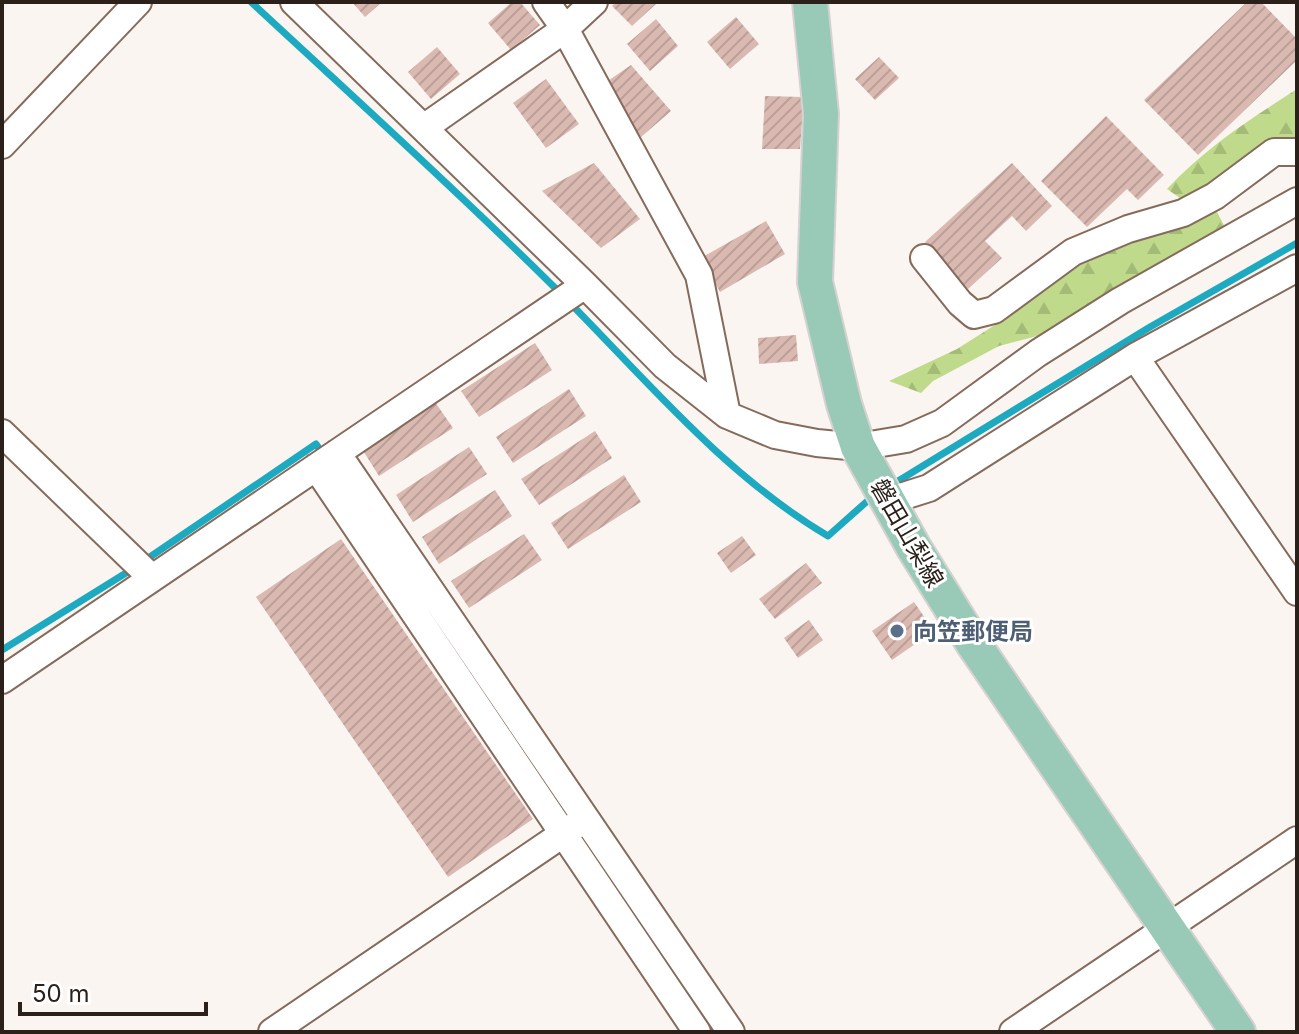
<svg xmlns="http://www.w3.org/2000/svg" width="1299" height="1034" font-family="Inter,'Noto Sans JP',sans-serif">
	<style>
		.forest { fill: url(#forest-firs) }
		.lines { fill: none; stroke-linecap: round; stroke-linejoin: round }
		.stream { stroke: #1daac1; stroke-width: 7 }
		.building { fill: url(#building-hatch) }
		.minor-casing { stroke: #856b5c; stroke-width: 30 }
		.major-casing { stroke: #d5d2d1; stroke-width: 38 }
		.minor { stroke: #fff; stroke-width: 26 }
		.major { stroke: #98cab7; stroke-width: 34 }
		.service-dot { fill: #5c6f8a; stroke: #fff; stroke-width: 3 }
		.labels { text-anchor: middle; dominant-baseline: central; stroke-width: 6; stroke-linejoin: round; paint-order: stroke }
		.street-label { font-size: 24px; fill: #2b201a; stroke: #fff }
		.service-label { font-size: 24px; font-weight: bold; fill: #4e5e75; stroke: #fff; text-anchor: start }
	</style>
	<defs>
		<pattern id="forest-firs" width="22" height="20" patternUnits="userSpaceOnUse" patternTransform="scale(2)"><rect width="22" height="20" fill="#beda8a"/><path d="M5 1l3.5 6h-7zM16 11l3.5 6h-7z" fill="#a3bb76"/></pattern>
		<pattern id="building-hatch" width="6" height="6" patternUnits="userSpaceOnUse" patternTransform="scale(2)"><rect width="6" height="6" fill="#dab9b1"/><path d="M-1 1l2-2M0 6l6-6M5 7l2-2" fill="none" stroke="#bb9f98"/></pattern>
	</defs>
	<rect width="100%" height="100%" fill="#fbf5f2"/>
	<path class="forest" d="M1297,89V152L1184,201L1167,189C1206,147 1249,120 1297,89Z
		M1217,212L1226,229L1084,324L999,346L933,381L921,393L889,381L957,349L1009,316L1059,277L1121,241Z"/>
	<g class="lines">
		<path class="stream" d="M251,2C350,94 451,185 547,280C637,368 718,471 828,536L873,496
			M890,486L1150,327L1297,243
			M144,561L316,444L325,457
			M2,650L134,568
			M457,653L572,822
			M579,832L714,1032"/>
	</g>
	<path class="building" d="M352,2H382L365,17Z
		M512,2H520L540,25L511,50L488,23Z
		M616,2H654L656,4L632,26L612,6Z
		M1247,2H1261L1297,39V60L1198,155L1144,100Z
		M736,17L759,44L730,69L707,42Z
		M656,19L678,46L650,71L627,44Z
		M437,47L460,74L431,99L408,72Z
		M879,57L899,78L875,100L855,79Z
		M631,65L671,111L641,137L605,83Z
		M546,79L579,124L546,148L513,103Z
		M765,96L804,97L800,149H762Z
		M1106,116L1164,175L1138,200L1127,189L1087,227L1041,181Z
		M594,163L640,219L601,248L542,191Z
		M1012,163L1052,206L1026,231L1012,216L985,241L1002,258L968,289L925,242Z
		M766,221L785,254L720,292L701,258Z
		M796,335L798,361L759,364L758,338Z
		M535,343L552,370L479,417L461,391Z
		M569,389L586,416L513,463L496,437Z
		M435,402L453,428L379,476L362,449Z
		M595,431L612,458L539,505L521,479Z
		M469,447L487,474L413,522L396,495Z
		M624,475L641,502L568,549L551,523Z
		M495,490L512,516L439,564L422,537Z
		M524,534L542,560L469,608L451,581Z
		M742,536L756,555L731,573L717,553Z
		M341,539L533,819L448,877L256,597Z
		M806,563L822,583L775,619L759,599Z
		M914,602L934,631L892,660L872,631Z
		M809,620L823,640L798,658L784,638Z"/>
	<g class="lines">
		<g class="minor-casing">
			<path id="minor" d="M294,2L585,285L665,366L727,415L775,435L817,443L858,447L906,439L942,423L1038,353L1120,301L1297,201
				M546,2L565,29L699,275L727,415
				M425,127L565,29L594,2
				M2,145L138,2
				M924,258L960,303L974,315L994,310L1073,252L1128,229L1183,213L1215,196L1274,152H1297
				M1135,357L1297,592
				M2,433L152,578
				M337,453L731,1032
				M316,467L697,1032
				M888,501L929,488L1135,357L1297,268
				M2,680L585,285
				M272,1032L576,825
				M1013,1032L1297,840"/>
		</g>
		<g class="major-casing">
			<path id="major" d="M810,2L821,114L815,282L844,404L858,447L914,548L973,643L1238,1032"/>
		</g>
		<use href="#minor" class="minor"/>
		<use href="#major" class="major"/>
	</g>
	<circle class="service-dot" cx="897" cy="631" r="8"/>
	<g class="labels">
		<g class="street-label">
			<text transform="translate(907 533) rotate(60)">磐田山梨線</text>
		</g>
		<g class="service-label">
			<text x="913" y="631">向笠郵便局</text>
		</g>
	</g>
	<rect width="1299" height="1034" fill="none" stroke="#2b201a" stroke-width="8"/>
	<path d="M20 1002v12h186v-12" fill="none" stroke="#2b201a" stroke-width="4"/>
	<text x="32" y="1002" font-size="24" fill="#2b201a" stroke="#ffffff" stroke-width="6" paint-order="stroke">50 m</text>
</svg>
